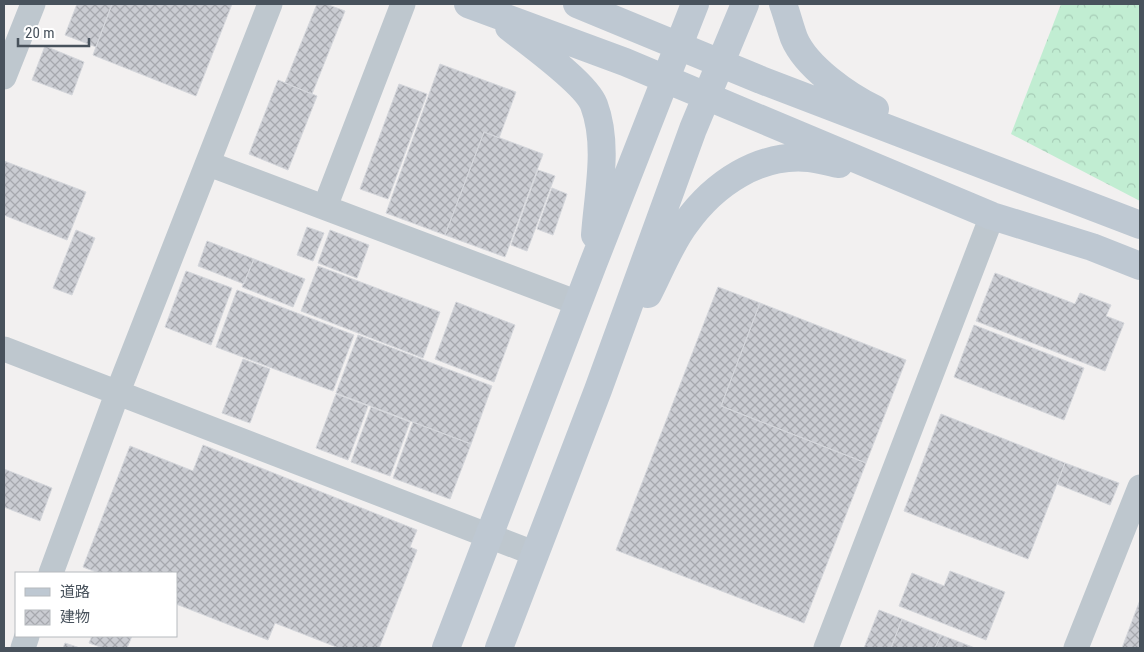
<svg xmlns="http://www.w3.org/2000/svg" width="1144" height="652" font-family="'Roboto Condensed','Noto Sans JP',sans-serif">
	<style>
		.forest { fill: url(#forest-crowns) }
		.building { fill: url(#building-cross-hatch); stroke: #d4d6db }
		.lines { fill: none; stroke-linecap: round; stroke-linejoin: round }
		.street { stroke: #bec7ce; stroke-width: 25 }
		.secondary { stroke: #bec8d2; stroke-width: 28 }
	</style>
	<defs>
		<pattern id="forest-crowns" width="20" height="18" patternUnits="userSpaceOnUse" patternTransform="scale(1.25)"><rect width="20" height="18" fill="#c1edd2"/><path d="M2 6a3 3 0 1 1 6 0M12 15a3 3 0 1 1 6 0" fill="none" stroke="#a7cdb7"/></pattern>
		<pattern id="building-cross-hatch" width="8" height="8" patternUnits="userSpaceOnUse" patternTransform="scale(1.25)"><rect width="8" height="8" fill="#caccd2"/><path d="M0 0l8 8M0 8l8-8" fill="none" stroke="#a6a8ae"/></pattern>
	</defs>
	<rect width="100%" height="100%" fill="#f2f0f0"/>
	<path class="forest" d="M1061,4H1140V201L1011,134Z"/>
	<path class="building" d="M77,4H112L96,47L65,35Z
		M112,4H232L196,96L93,55Z
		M317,4H326L345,11L312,94L285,83Z
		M45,46L84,62L72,95L32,80Z
		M440,64L516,92L499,138L484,132L445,235L386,213Z
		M278,80L317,96L288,170L249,154Z
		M399,84L427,94L388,199L360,189Z
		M484,132L543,154L505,257L445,235Z
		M4,161L86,192L67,240L4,215Z
		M538,170L555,176L527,251L511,245Z
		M552,188L567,194L553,235L537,229Z
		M307,227L324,233L313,261L297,255Z
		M76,230L95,238L72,295L53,288Z
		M330,230L369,245L357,278L318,263Z
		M207,241L254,259L244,284L198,266Z
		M254,259L305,279L293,307L242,287Z
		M318,266L440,312L423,358L301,311Z
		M186,271L232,288L211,345L165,327Z
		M995,273L1075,304L1080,293L1111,305L1106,316L1124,323L1105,371L976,321Z
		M718,287L760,303L721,406L866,463L804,623L616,550Z
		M237,290L354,335L333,391L216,347Z
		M456,302L515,325L494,382L435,359Z
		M760,303L906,360L866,463L721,406Z
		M974,325L1084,368L1064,420L954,377Z
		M358,335L492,386L471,444L336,393Z
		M243,359L270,369L250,423L222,413Z
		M336,394L368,406L348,460L316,448Z
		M371,407L410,422L390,476L351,462Z
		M941,414L1065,463L1028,559L904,511Z
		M413,422L471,444L450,499L393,478Z
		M203,445L417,530L410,547L417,550L379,648H339L275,623L268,640L176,604V573H99L83,567L130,446L193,471Z
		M1065,463L1119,483L1110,505L1057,484Z
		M4,469L52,488L40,521L4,507Z
		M950,571L1005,592L986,640L899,606L912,573L944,586Z
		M1140,600V648H1122Z
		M879,610L902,619L891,648H864Z
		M902,619L941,635L935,648H891Z
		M941,635L975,648H935Z
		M92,636H132L127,648H103L89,643Z
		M65,643L80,648H63Z"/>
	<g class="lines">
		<path class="street" d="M4,77L33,4
			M209,164L578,303
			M325,207L403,4
			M4,349L536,554
			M51,573L117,394L270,4
			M23,648L27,636
			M826,648L992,216
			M1076,648L1140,487"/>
		<path class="secondary" d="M468,4L625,62L992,216L1092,247L1140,266
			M577,4L761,80L1140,225
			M783,4C787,15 790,27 794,38C806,67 848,96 875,109
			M509,27C529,43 586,83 594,105C609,145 598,193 595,235
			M648,294C660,271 670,244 686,223C714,184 759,153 809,158C819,159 829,162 839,164
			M446,648L593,264L695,4
			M499,648L598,390L693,129L745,4"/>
	</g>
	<rect width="1144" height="652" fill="none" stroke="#48525c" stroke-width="10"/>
	<rect x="15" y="572" width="162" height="65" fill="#ffffff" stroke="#b6babe"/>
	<rect x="25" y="588" width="25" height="8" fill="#bec8d2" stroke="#b6babe"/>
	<text x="60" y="597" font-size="15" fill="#48525c">道路</text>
	<rect x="25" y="610" width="25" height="15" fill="url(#building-cross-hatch)" stroke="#b6babe"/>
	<text x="60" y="622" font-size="15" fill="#48525c">建物</text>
	<path d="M18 38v8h71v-8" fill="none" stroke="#48525c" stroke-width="2.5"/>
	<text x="25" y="38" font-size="15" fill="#48525c" stroke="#ffffff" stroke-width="4" paint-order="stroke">20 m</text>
</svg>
